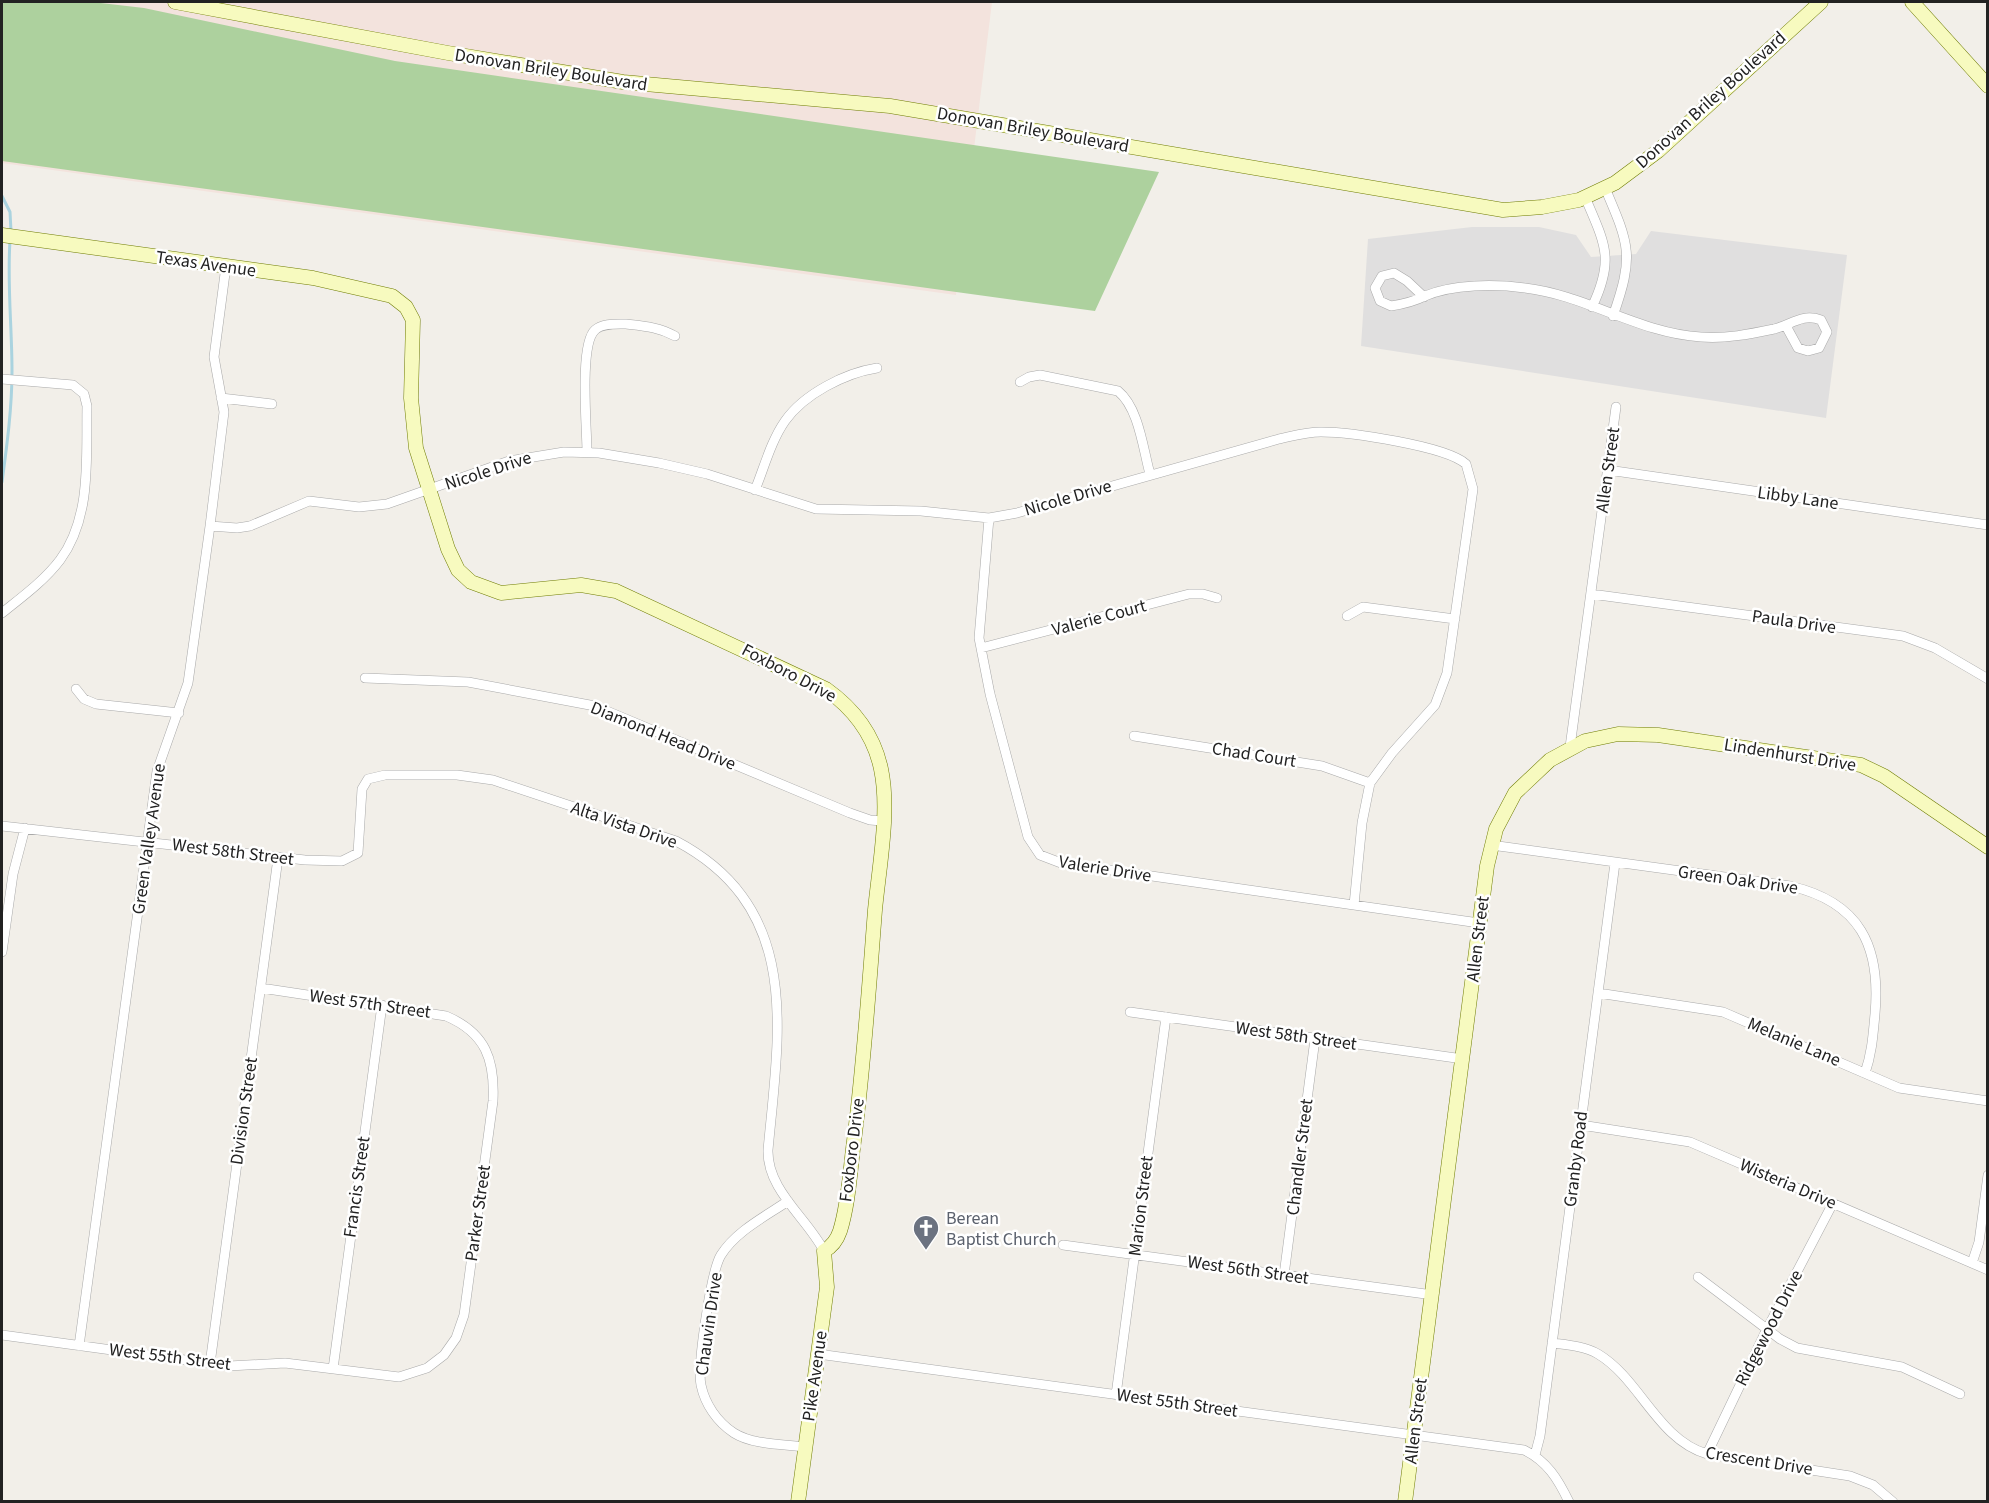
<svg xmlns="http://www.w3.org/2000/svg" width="1989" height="1503" font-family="'Source Sans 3',sans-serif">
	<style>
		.residential { fill: #e0dfdf }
		.military { fill: #f3e3dd }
		.forest { fill: #add19e }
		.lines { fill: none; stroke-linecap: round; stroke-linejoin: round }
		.stream { stroke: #aad3df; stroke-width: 3 }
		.street-casing { stroke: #a9a9a9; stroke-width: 10 }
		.secondary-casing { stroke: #707d05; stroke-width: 15 }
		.street { stroke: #fff; stroke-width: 9 }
		.secondary { stroke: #f7fabf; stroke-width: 14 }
		.labels { text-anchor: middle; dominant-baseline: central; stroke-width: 5; stroke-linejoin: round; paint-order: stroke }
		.street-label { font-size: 18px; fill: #222; stroke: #fff }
		.worship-label { font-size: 18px; fill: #5b616d; stroke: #fff; text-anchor: start }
	</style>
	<rect width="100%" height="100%" fill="#f2efe9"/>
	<path class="residential" d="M1472,227H1539L1576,235L1591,257L1636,254L1651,231L1847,255L1826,418L1361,346L1368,239Z"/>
	<path class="military" d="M2,2H992L956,295L2,163Z"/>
	<path class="forest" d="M2,2H92L144,8L395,61L1159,172L1095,311L2,161Z"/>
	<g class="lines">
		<path class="stream" d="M2,196L10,212L11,231
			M2,482C7,445 12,408 12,371C12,327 7,284 10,241"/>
		<g class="street-casing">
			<path id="street" d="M1605,188C1630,246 1634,256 1613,316
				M1585,197C1605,244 1615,259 1592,307
				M1424,297L1407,281L1394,273L1382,276L1375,288L1380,301L1391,306C1404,304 1415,301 1425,296C1453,284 1495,284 1525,288C1586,295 1638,333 1701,337C1726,339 1750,334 1774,329C1791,325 1802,313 1821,320L1827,332L1819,348L1808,351L1798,348L1786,326
				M2,379L73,385L84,394L87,406C86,457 92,517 60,560C44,581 22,597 2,613
				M1020,382L1029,377L1040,375L1118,391C1139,408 1143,449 1150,474
				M221,398L272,404
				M587,452C587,429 579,344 595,330C602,323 616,324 626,324C644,326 659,327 675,336
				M1608,470L1988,525
				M755,490C764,468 771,441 785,421C804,394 845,373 877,368
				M989,518L979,638L990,694L1028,837L1040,855L1061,863L1479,923
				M210,526L237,528L250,526L309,501L359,507L387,504L509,461L564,452L599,453L659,463L707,474L816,509L921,511L989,518L1017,513L1279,439C1293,436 1306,432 1321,432C1350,432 1446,446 1466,464L1473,489L1447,673L1435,705L1392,753L1370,783L1362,823L1354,905
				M1591,594L1903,636L1935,648L1988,679
				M1347,616L1363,607L1455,619
				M981,648L1189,594H1203L1217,598
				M365,678L468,682L595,706L850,813L870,820L882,821
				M76,689L84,699L96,704L179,713
				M1134,736L1322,766L1370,783
				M1570,747L1616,407
				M2,826L305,860L342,861L358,853L362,789L368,779L385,775H457L493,780L676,841C803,908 779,1031 768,1150C767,1190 807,1218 824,1251
				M1491,845L1790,886C1860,902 1881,946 1875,1014C1873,1035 1872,1053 1865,1073
				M2,952L13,874L25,828
				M1598,993L1723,1012L1899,1088L1988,1101
				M1130,1012L1463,1059
				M1581,1125L1690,1142L1988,1270
				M788,1201C766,1216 736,1231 721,1255C711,1271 697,1366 701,1385C705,1404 717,1422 734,1433C753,1445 783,1444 805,1447
				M1063,1245L1433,1295
				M1972,1263L1979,1242L1988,1175
				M1284,1275L1315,1039
				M1698,1277L1780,1339L1797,1348L1902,1367L1960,1394
				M2,1335L229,1366L285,1363L399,1377L427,1368L444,1355L456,1338L464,1315L493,1101C495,1060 486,1033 446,1016L261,988
				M1552,1343C1567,1345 1584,1346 1598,1354C1640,1379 1657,1439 1707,1454L1850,1476L1873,1485L1893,1502
				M79,1346L157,771L188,683L210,526L224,412L214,357L226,266
				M818,1354L1524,1450C1547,1461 1558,1479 1569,1502
				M210,1364L278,858
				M333,1369L382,1005
				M1116,1395L1166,1017
				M1707,1454L1767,1329L1833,1203
				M1535,1455L1540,1436L1615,863"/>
		</g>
		<g class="secondary-casing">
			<path id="secondary" d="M175,2L448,53L623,82L890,106L1503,210L1542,207L1579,200L1615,183L1658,151L1821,2
				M1912,2L1988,86
				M2,235L313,278L392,296L406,307L413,320L411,398L416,448L448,549L458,570L471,582L501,593L581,585L616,591L826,689C854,709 874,735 881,769C890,811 879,867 875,910C869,987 864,1064 854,1141C850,1170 849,1202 840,1231C837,1240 833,1246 824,1251L827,1287L798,1502
				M1405,1502L1487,866L1496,829L1515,793L1550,760L1585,741L1618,734L1658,735L1861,765L1884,776L1988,847"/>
		</g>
		<use href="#street" class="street"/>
		<use href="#secondary" class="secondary"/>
	</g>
	<defs>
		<g id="church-pin" transform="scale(1.35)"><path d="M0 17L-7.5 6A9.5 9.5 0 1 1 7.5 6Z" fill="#6b7280" stroke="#fff"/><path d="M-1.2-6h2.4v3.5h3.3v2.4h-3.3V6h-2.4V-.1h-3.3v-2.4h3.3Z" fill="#fff"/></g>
	</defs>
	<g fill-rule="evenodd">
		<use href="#church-pin" x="926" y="1228"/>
	</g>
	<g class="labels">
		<g class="street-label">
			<text transform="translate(551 70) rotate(9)">Donovan Briley Boulevard</text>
			<text transform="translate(1711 100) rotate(-42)">Donovan Briley Boulevard</text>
			<text transform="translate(1033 130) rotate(10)">Donovan Briley Boulevard</text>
			<text transform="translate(206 264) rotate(8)">Texas Avenue</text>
			<text transform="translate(1608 470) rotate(-82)">Allen Street</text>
			<text transform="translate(488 471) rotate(-18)">Nicole Drive</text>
			<text transform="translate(1068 498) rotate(-16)">Nicole Drive</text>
			<text transform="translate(1798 498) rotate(8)">Libby Lane</text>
			<text transform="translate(1099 618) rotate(-15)">Valerie Court</text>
			<text transform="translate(1794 622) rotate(8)">Paula Drive</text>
			<text transform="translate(789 673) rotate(28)">Foxboro Drive</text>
			<text transform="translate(663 736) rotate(22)">Diamond Head Drive</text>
			<text transform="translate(1254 755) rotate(9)">Chad Court</text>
			<text transform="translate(1790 755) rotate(9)">Lindenhurst Drive</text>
			<text transform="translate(624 825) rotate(19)">Alta Vista Drive</text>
			<text transform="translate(149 839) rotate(-82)">Green Valley Avenue</text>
			<text transform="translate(233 852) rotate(7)">West 58th Street</text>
			<text transform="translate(1105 869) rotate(9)">Valerie Drive</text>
			<text transform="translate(1738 880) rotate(8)">Green Oak Drive</text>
			<text transform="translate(1478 939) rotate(-83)">Allen Street</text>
			<text transform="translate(370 1004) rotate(8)">West 57th Street</text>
			<text transform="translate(1296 1036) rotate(8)">West 58th Street</text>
			<text transform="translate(1794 1042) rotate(23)">Melanie Lane</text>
			<text transform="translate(244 1111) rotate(-82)">Division Street</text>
			<text transform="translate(852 1150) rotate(-83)">Foxboro Drive</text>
			<text transform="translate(1300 1157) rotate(-83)">Chandler Street</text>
			<text transform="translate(1576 1159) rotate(-83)">Granby Road</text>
			<text transform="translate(1788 1184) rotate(23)">Wisteria Drive</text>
			<text transform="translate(357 1187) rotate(-82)">Francis Street</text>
			<text transform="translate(1141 1206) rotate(-83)">Marion Street</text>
			<text transform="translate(478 1213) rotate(-82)">Parker Street</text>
			<text transform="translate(1248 1270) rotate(8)">West 56th Street</text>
			<text transform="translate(709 1324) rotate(-82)">Chauvin Drive</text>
			<text transform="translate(1769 1328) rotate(-63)">Ridgewood Drive</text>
			<text transform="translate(170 1357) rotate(7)">West 55th Street</text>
			<text transform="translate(815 1376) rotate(-82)">Pike Avenue</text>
			<text transform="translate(1177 1403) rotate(8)">West 55th Street</text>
			<text transform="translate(1416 1421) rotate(-83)">Allen Street</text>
			<text transform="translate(1759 1461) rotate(9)">Crescent Drive</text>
		</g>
		<g class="worship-label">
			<text x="946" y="1218">Berean<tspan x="946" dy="21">Baptist Church</tspan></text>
		</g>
	</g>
	<rect width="1989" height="1503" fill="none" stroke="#222222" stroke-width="6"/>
</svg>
